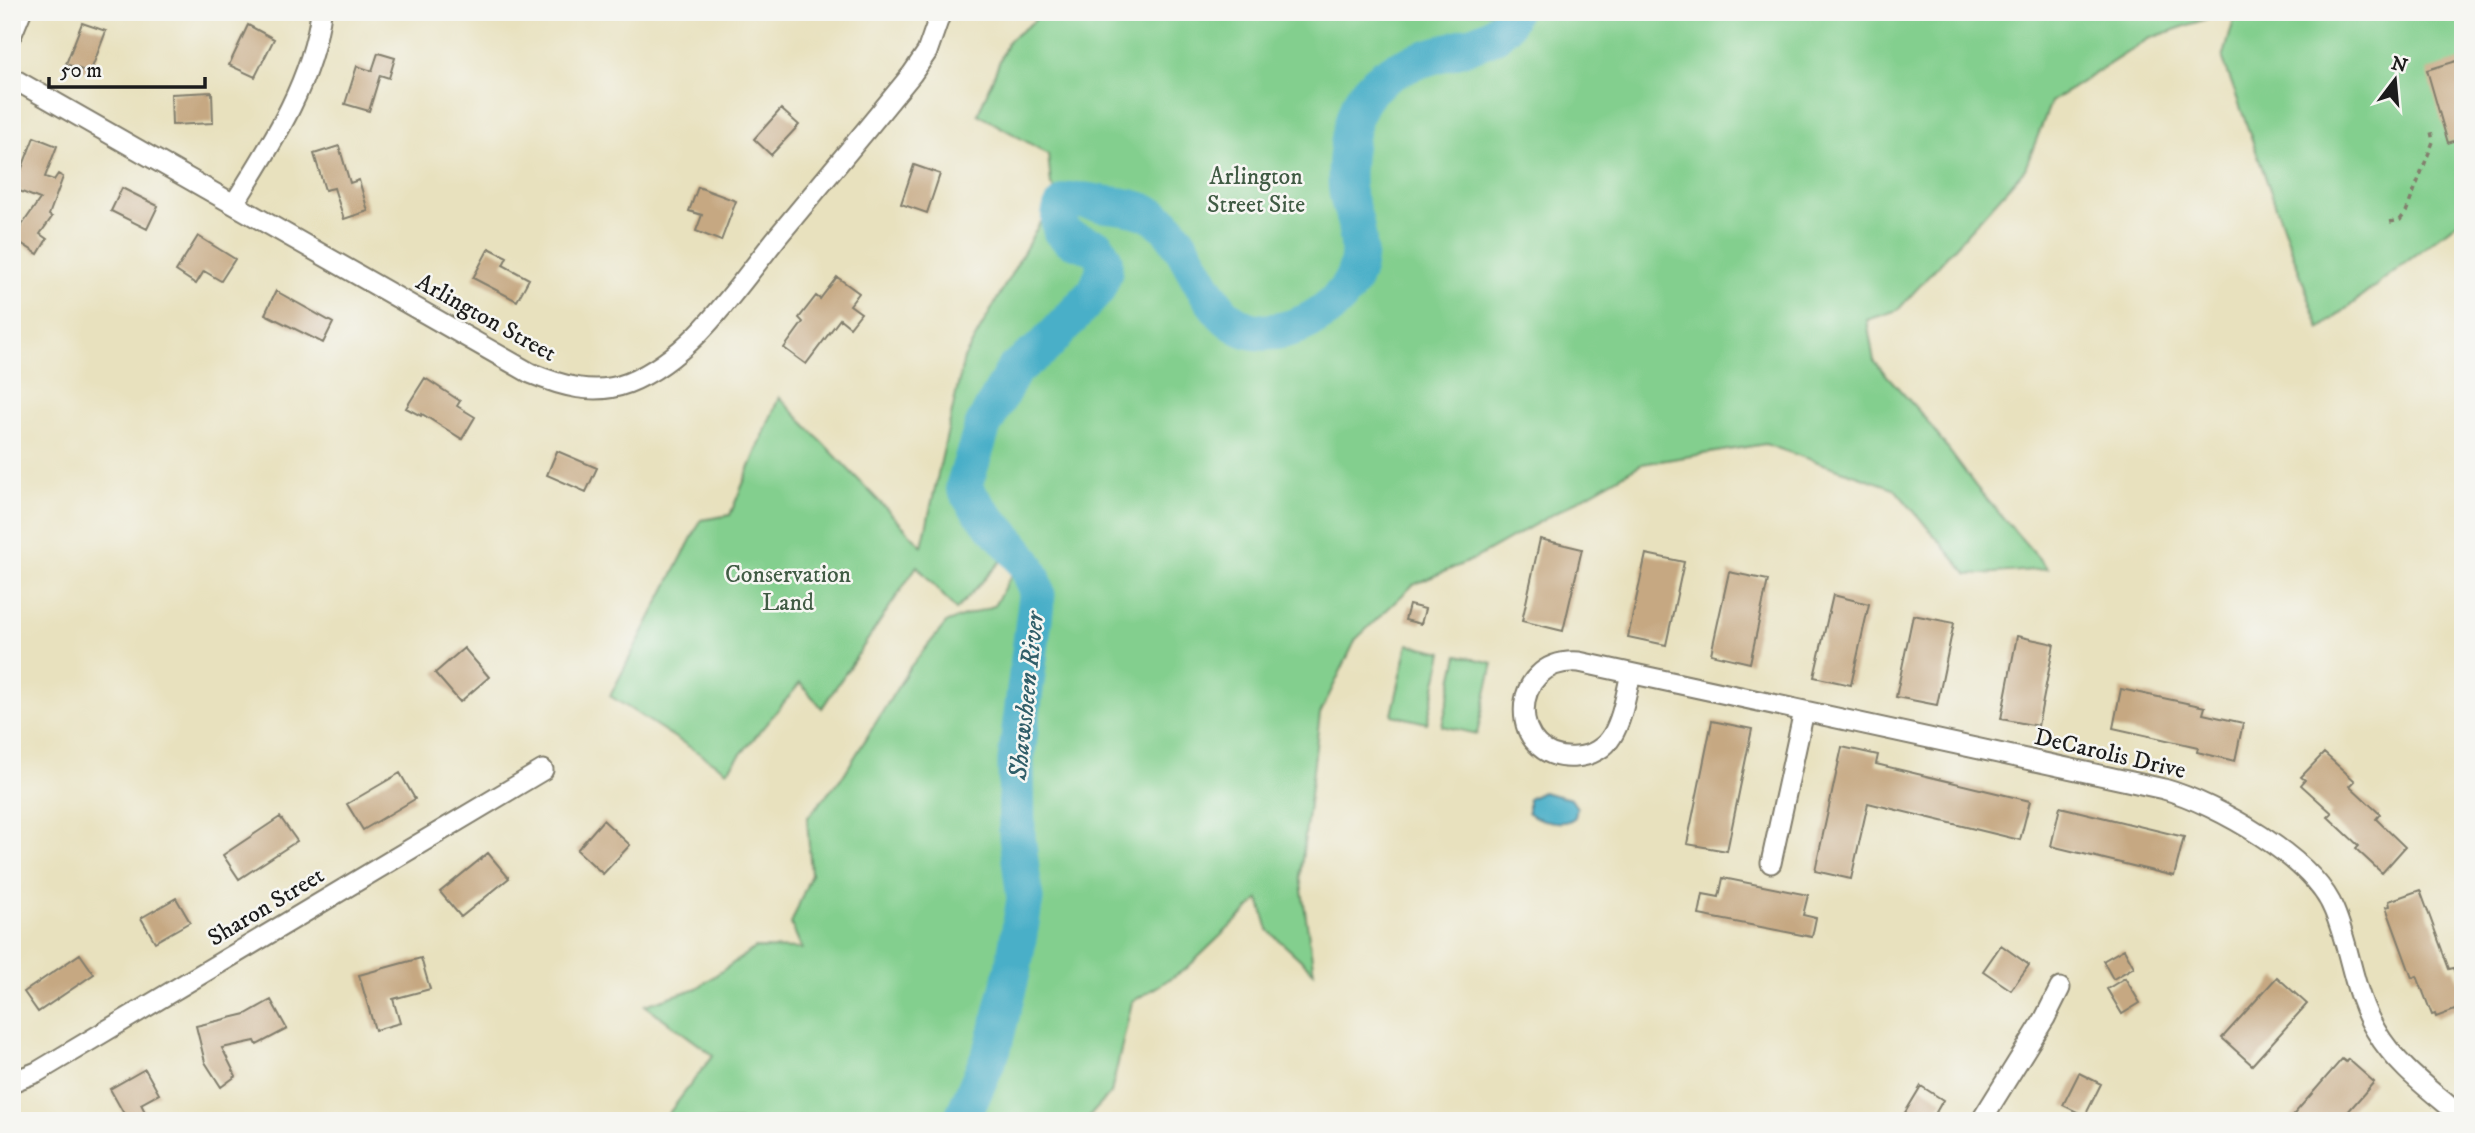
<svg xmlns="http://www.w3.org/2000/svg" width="2475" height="1133" font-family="'IM FELL DW Pica',serif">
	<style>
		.green { fill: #83cf8e; stroke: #507655; stroke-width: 2 }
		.water { fill: #49afc8; stroke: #326672; stroke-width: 2 }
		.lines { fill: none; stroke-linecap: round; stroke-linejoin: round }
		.river { stroke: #49afc8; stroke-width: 37 }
		.building { fill: #c6a882 }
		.street-casing { stroke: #827e6d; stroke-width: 23 }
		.path { stroke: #827e6d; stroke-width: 3.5; stroke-dasharray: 5 5; stroke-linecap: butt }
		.street { stroke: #fff; stroke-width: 19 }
		.labels { text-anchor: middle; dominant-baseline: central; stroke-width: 5; stroke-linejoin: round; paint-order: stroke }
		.park-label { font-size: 24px; fill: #405b44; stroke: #f6f6f2 }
		.street-label { font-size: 24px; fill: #1c1c1c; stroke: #f6f6f2 }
		.water-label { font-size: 26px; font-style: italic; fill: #305e69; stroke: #f6f6f2 }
	</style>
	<rect width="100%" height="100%" fill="#f6f6f2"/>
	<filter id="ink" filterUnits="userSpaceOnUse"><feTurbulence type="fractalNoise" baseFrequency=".0143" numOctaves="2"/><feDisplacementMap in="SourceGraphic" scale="14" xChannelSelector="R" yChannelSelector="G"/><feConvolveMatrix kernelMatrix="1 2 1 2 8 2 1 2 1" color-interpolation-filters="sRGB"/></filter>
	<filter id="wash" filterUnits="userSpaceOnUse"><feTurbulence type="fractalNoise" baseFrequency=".00686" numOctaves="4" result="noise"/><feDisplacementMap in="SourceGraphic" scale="28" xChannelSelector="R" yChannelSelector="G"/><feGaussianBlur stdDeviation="1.57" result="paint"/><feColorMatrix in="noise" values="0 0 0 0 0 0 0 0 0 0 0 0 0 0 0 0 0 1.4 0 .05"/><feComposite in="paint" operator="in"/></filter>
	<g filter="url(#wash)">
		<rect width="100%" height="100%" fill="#e8e1be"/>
		<path class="green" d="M1039,12H2209L2206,19L2148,39L2051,102L2025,169L1898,310L1867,320L1874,361L1924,417L1977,488L2048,569L1968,575L1894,488L1765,444L1642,464L1474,559L1413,585L1356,639L1320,714L1300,876L1314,972L1268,930L1259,899L1186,969L1132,1002L1111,1093L1085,1121H663L713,1055L645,1005L697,988L755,948L802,949L791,924L811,874L807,818L843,776L910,667L947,622L994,606L1012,574L1003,559L956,610L917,566L822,708L800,683L727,771L610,696L701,520L730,515L779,397L922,546L964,358L1040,223L1068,205L1051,185L1048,154L978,114L1008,41L1034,21Z
			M2236,12H2463V218L2320,329L2223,59Z
			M1408,644L1443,652L1427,723L1392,715Z
			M1458,655L1493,663L1477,734L1442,726Z"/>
		<path class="water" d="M1542,792L1571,799L1577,808L1575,817C1565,827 1538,821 1528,812V799Z"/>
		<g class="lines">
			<path class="river" d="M961,1121L993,1048L1013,969L1025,899L1017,837L1016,761L1037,595C1030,548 985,528 964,486L983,426L1014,370L1044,347L1096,291L1104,272V259L1098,248L1071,239L1061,231C1058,220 1058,203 1072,201C1082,199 1094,203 1103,204C1125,206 1146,208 1163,223C1197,254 1209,336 1268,332C1289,331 1311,322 1327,309C1367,278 1363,245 1349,201C1342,177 1349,118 1363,98C1393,55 1452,57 1494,35L1506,24L1511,12"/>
		</g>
		<g id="blocks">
			<path class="building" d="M82,23L106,31L90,73L66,64Z
				M248,25L274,39L255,77L229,65Z
				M378,53L395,58L389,78L380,75L369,111L345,104L357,66L372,71Z
				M2463,59V138L2448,143L2427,70Z
				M212,92L213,123L172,125L171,94Z
				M781,109L799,125L771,155L754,139Z
				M34,137L57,146L45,177L54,180L58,174L63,177L49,215L52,217L40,234L47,239L38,254L13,238L40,199L14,189Z
				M339,146L350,183L359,180L368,211L344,219L334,188L325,190L314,154Z
				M914,165L940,174L927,213L901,204Z
				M698,187L736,201L721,241L696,231L702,215L689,211Z
				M122,188L158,206L147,229L111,211Z
				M198,236L235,259L221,281L204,271L196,284L176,271Z
				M489,248L507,257L503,265L529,279L517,301L473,278Z
				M837,277L859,293L850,305L861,313L850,327L840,319L806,364L784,348L803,322L799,318L816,296L820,299Z
				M276,291L333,323L323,343L265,314Z
				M425,378L460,401L457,406L475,417L462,439L422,414L421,416L406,408Z
				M557,451L597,468L586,492L547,475Z
				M1540,539L1582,549L1563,631L1522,621Z
				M1646,554L1684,562L1666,645L1628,637Z
				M1729,572L1768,580L1750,663L1711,654Z
				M1833,595L1869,604L1851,685L1814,677Z
				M1409,605L1425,609L1421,624L1405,620Z
				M1913,615L1954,623L1937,705L1896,697Z
				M2017,636L2054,644L2038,726L2001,719Z
				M464,648L489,677L460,702L435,673Z
				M2121,689L2205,707L2203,714L2243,723L2235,761L2197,752L2198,747L2113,728Z
				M1712,721L1752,729L1727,851L1687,844Z
				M1842,747L1878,755L1876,764L2030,801L2020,840L1868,803L1851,879L1815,871Z
				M2324,753L2355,781L2350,786L2380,814L2376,819L2405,847L2382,873L2356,849L2359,846L2328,817L2332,813L2301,785L2305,780L2301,777Z
				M400,773L415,799L363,830L347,804Z
				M2060,807L2184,837L2174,876L2051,846Z
				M280,817L297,841L239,879L223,855Z
				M603,820L630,845L603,874L577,850Z
				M488,853L509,878L461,917L440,892Z
				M1723,878L1808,895L1803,915L1816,918L1812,937L1699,915L1703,894L1719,897Z
				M2420,890L2449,969L2454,968L2463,993V1007L2436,1017L2435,1014L2432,1015L2417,976L2412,978L2386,907L2390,906L2389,901Z
				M176,898L190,922L155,942L141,918Z
				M2001,945L2029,965L2011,990L1983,971Z
				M2124,949L2134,967L2113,979L2103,961Z
				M80,954L94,974L38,1012L24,992Z
				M421,958L430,989L393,999L400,1023L375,1030L359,975Z
				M2277,977L2307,1004L2252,1065L2222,1038Z
				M2125,978L2140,1003L2122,1014L2107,989Z
				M271,1000L287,1029L257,1045L255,1041L222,1048L236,1076L221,1087L205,1062L196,1026L246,1014Z
				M2342,1059L2346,1062L2348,1059L2374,1082L2340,1121H2288Z
				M145,1069L159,1094L141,1104L147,1116L138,1121H128L110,1089Z
				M2079,1073L2101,1084L2085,1116L2063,1105Z
				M1921,1086L1943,1100L1931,1121H1900Z"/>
		</g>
	</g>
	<g filter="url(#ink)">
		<use href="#blocks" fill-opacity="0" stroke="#827e6d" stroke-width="2"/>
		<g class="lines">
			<g class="street-casing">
				<path id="street" d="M12,34L21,12
					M12,78L530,373C562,386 594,396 628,383C693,357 736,288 779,235C824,181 868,128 912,74L927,52L941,12
					M234,204C271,145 312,83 321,12
					M1631,674C1626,693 1623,718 1612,736C1605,748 1591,756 1576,757C1507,763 1506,657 1579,662L2164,789C2217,804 2314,859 2334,910C2351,950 2353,994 2376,1031C2397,1067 2432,1091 2463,1118
					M1771,863L1804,711
					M12,1082L37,1072L543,770
					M1981,1121L2045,1018L2060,988"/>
			</g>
			<path class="path" d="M2390,222L2400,220L2406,212L2433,142L2431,131"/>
			<use href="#street" class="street"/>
		</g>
	</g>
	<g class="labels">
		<g class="park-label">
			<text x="1256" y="177">Arlington<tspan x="1256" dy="28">Street Site</tspan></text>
			<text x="788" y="575">Conservation<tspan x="788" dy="28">Land</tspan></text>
		</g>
		<g class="street-label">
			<text transform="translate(486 318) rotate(29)">Arlington Street</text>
			<text transform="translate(2110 754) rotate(13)">DeCarolis Drive</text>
			<text transform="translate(266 907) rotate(-31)">Sharon Street</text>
		</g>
		<g class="water-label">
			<text transform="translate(1027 696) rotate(-84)">Shawsheen River</text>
		</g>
	</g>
	<rect width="2475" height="1133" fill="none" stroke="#f6f6f2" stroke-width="42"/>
	<g transform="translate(2395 80) rotate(16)" stroke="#f6f6f2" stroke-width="5" paint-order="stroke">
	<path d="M0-5L12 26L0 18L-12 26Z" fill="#1c1c1c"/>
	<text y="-10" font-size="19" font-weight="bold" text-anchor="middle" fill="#1c1c1c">N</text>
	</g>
	<path d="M49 77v10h156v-10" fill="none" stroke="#1c1c1c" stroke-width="3.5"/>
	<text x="60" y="77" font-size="21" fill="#1c1c1c" stroke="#f6f6f2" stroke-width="5" paint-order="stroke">50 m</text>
</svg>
